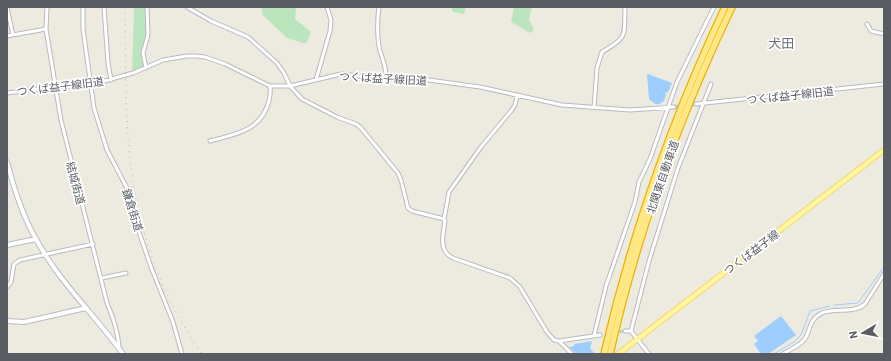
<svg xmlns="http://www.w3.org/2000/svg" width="891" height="361" font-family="Barlow,'Noto Sans JP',sans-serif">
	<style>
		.green { fill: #bbe6bd }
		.water { fill: #9eceff }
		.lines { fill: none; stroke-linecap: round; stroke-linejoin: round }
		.stream { stroke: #9eceff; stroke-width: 1 }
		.street-tunnel { stroke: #c8c7c0; stroke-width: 3; stroke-dasharray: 3 1.5; stroke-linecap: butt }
		.secondary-tunnel { stroke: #c8c7c0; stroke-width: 4; stroke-dasharray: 4 2; stroke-linecap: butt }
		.street-casing { stroke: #b8bac0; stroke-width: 5 }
		.secondary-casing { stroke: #b9bcc3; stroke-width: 6 }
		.primary-casing { stroke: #f7d24f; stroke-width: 6 }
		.highway-casing { stroke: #edb200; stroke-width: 8 }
		.street { stroke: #fff; stroke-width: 3 }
		.secondary { stroke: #fff; stroke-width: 4 }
		.primary { stroke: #fff6a3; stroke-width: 4.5 }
		.highway { stroke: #ffe885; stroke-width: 5.5 }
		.rail { stroke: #b4b5b5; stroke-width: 1; stroke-dasharray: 1 5; stroke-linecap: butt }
		.labels { text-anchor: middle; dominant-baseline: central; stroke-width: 3.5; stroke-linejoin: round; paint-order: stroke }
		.street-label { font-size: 11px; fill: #595c62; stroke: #fff }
		.quarter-label { font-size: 13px; fill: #6a6e74; stroke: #fff }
	</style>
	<rect width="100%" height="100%" fill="#edebe0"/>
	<path class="green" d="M134,7H146V35L142,53L144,66L132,72Z
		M261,7H296L295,19L311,32L306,44L287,38L263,15Z
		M451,7H466L464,14L453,12Z
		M514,7H532L529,19L534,30L530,33L511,22Z"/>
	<path class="water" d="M648,74L672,83L668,92L665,93L666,95L664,101L659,104H655L649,99L647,75Z
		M781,316L796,335L768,354H761L754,344L758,341L754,336Z
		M592,341L590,348L595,354H576L569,347L574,346V344Z"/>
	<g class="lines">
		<path class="stream" d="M834,305L858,303L884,267
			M774,354L794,342L801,335L810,311L830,306"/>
		<path class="street-tunnel" d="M615,332L625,331"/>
		<path class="secondary-tunnel" d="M674,107L696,104"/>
		<g class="street-casing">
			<path id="street" d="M47,7L46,29L61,120L107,303C113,317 118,331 119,347
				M83,7V29L94,108L107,150L129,192L139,232L151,267L173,322L182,354
				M104,7L108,63L111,80
				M187,7L211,21L248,37L277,63L284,73L290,86L302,99L337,117L356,124L361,128L398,173L401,180L408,208L412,211L444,219
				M379,7C377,20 377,39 380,51C383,60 386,67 386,76
				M7,8L13,35
				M867,24L871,31L884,34
				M7,36L46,29
				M146,68L143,53L148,35L147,7
				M316,80L330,31L331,20L327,7
				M7,93L55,87L90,85L133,73L163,60L187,56H196L205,57L225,64L270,86H290L341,74L359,76H386L429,80L480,87L562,105L630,110L674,107
				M517,96L515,105L511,111L481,147L449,192L444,219L445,221C443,234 438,251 453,258L510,278L520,287L547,332L554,340L559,341L572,354
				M696,104L884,84
				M594,107L597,68L602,52C628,37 624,37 625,7
				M210,141C236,134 261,131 269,101C270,96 271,92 270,86
				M102,278L126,273
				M7,287L11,282L14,264L20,260L93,244
				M625,331H631L649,354
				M631,331L649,261L678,168L711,84
				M594,336L606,286L635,202L639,182L650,159L677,82L714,7
				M559,341L600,335
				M783,354C789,350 799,346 804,340C811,331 808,321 820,314C834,306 852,315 865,304L884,274"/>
		</g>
		<g class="secondary-casing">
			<path id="secondary" d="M7,162C14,189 22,215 36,239C59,282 95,315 123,354
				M7,245L36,239
				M7,321L24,322L86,308"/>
		</g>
		<g class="primary-casing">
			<path id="primary" d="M618,354L884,150"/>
		</g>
		<g class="highway-casing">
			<path id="highway" d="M604,354C632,232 672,120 725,7
				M610,354C637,234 679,118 732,7"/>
		</g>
		<use href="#street" class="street"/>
		<use href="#secondary" class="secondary"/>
		<use href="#primary" class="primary"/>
		<use href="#highway" class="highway"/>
		<path class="rail" d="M125,7C126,62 124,119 132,174C140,237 165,302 202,354"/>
	</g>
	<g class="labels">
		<g class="street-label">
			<text transform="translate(383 78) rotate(3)">つくば益子線旧道</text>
			<text transform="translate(60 86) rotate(-7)">つくば益子線旧道</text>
			<text transform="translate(790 95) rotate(-6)">つくば益子線旧道</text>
			<text transform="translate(662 177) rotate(-71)">北関東自動車道</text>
			<text transform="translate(76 183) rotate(75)">結城街道</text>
			<text transform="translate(133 210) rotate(73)">鎌倉街道</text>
			<text transform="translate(751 252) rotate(-37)">つくば益子線</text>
		</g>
		<g class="quarter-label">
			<text x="781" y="43">犬田</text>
		</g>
	</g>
	<rect width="891" height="361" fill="none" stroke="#595c62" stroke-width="16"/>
	<g transform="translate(863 333) rotate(260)" stroke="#ffffff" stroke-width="3" paint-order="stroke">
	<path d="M0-3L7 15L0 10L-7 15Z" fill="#595c62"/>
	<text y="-6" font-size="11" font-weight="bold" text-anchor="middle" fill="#595c62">N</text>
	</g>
</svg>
